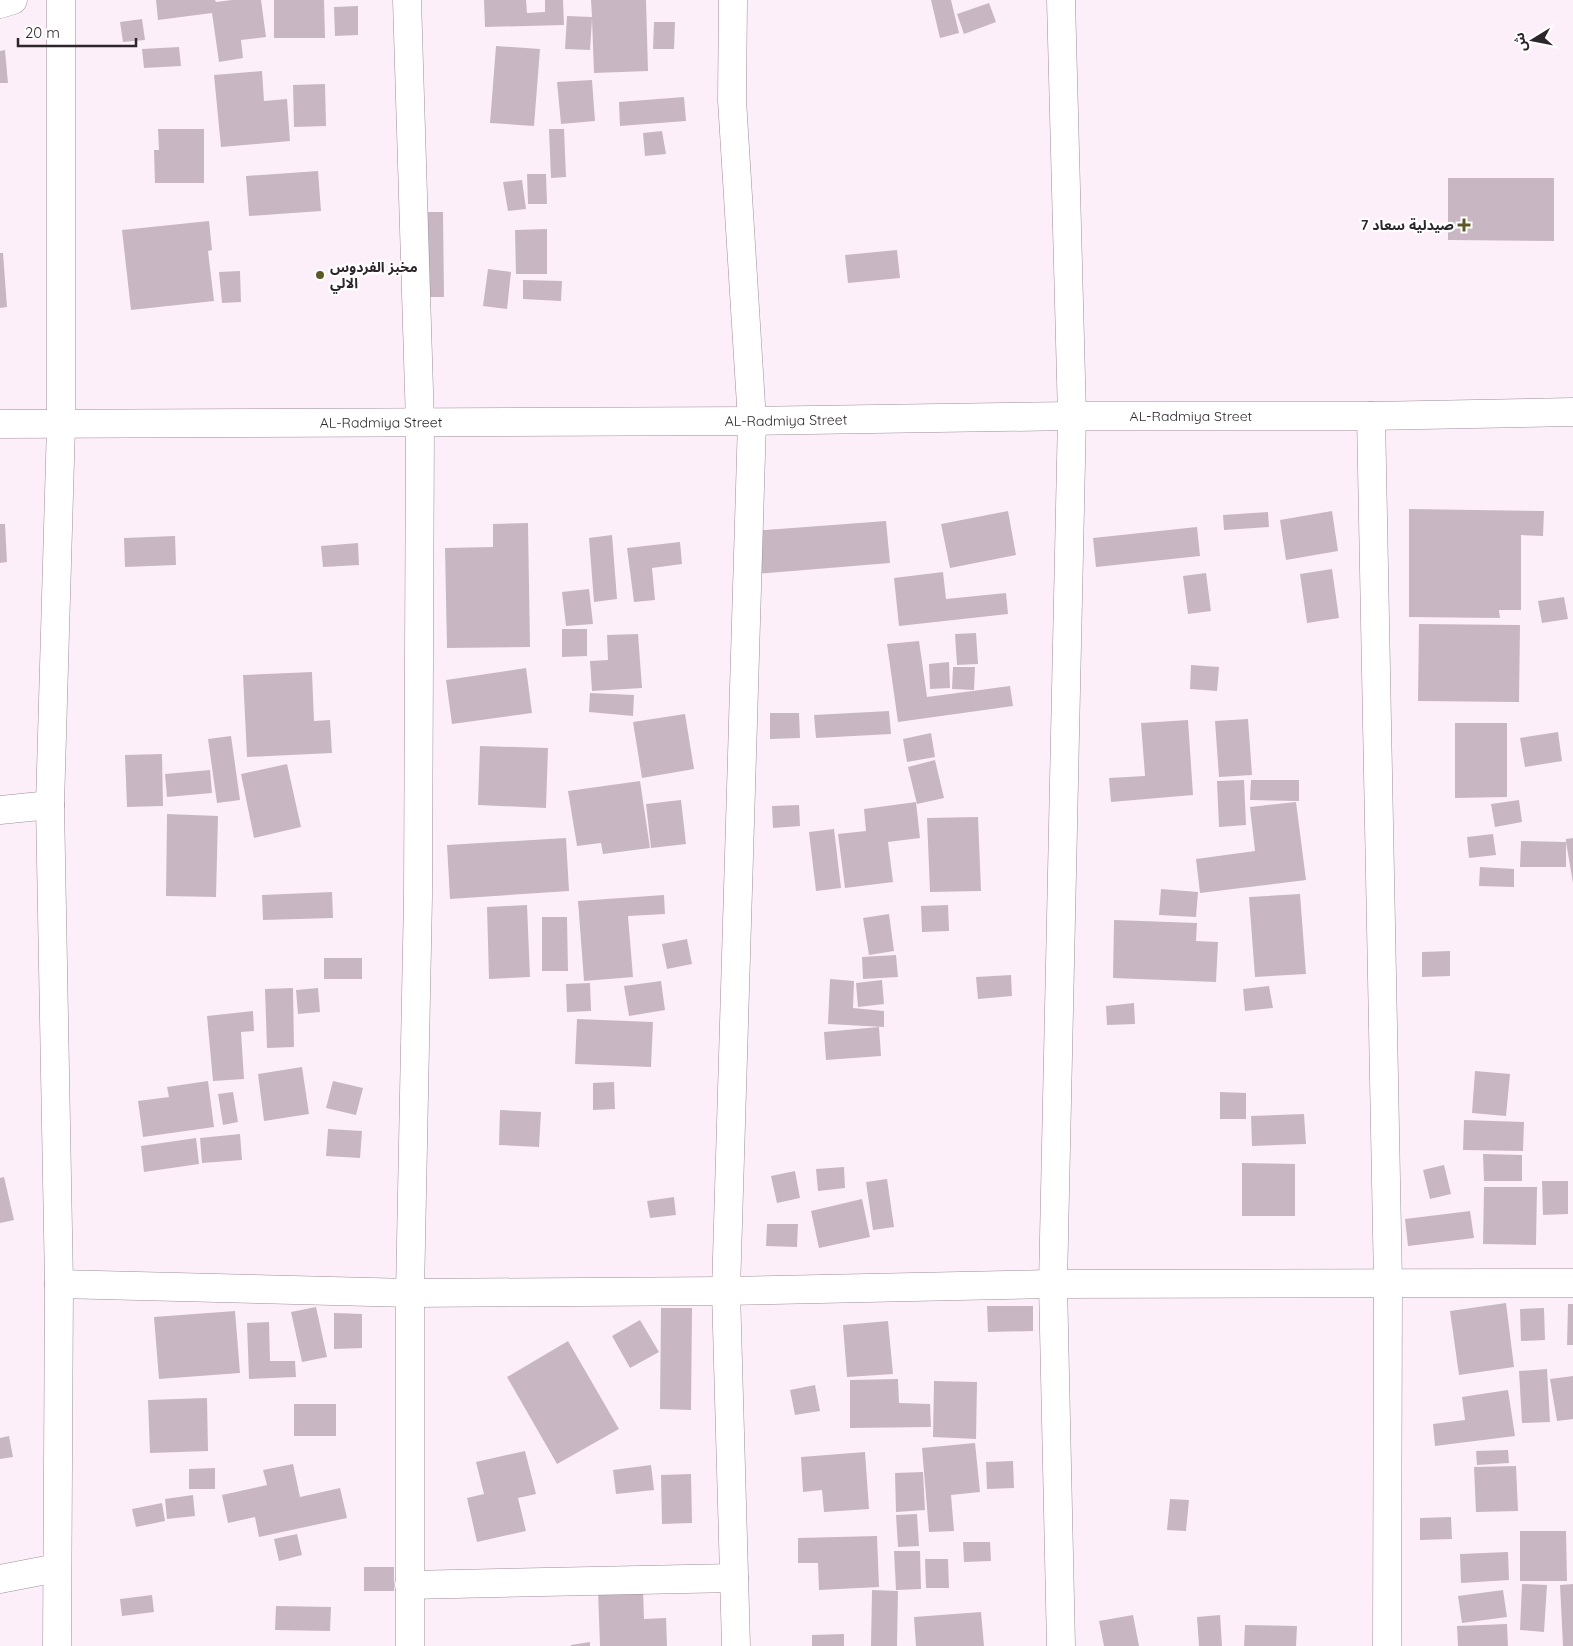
<svg xmlns="http://www.w3.org/2000/svg" width="1573" height="1646" font-family="Quicksand,'Noto Sans Arabic',sans-serif">
	<style>
		.building { fill: #c8b7c3 }
		.lines { fill: none; stroke-linecap: round; stroke-linejoin: round }
		.street-casing { stroke: #9e8e99; stroke-width: 29 }
		.street { stroke: #fff; stroke-width: 28 }
		.poi-dot { fill: #5c5925; stroke: #fff; stroke-width: 2 }
		.labels { text-anchor: middle; dominant-baseline: central; stroke-width: 4.5; stroke-linejoin: round; paint-order: stroke }
		.poi-label { font-size: 14px; font-weight: bold; fill: #2d262b; stroke: #fff; text-anchor: end }
		.street-label { font-size: 14px; fill: #2d262b; stroke: #fff }
	</style>
	<rect width="100%" height="100%" fill="#fdeff9"/>
	<path class="building" d="M156,0H215L216,2L232,0H261L266,37L241,40L243,58L219,62L212,13L158,20Z
		M274,0H324L325,38H274Z
		M484,0H526L527,13L545,12V0H563L564,25L485,27Z
		M591,0H646L648,71L594,73L592,19L590,50L565,49L567,16L592,17Z
		M931,0H951L959,33L940,38Z
		M989,3L996,22L964,34L957,14Z
		M358,6V35L335,36L334,7Z
		M142,19L145,40L123,42L120,22Z
		M654,22H675L674,49H653Z
		M496,46L540,49L534,126L490,123Z
		M179,47L181,66L144,68L142,49Z
		M5,50L8,83H0V51Z
		M262,71L264,101L287,99L290,141L221,147L214,75Z
		M592,80L595,121L561,124L557,82Z
		M325,84L326,126L294,127L293,85Z
		M684,97L686,121L620,126L619,102Z
		M158,129H204V183H155L154,150H159Z
		M549,129H564L566,177L551,178Z
		M662,131L666,154L645,156L643,133Z
		M318,171L321,211L249,216L246,176Z
		M527,174H546L547,204H528Z
		M1448,178H1554V241L1448,240Z
		M522,180L526,209L508,211L503,182Z
		M423,212H443L444,297H424Z
		M209,221L212,250L208,251L214,301L131,310L122,230Z
		M547,229V274H516L515,230Z
		M897,250L900,278L848,283L845,255Z
		M0,253H3L7,307L0,308Z
		M488,269L511,272L507,309L483,306Z
		M240,271L241,302L222,303L219,272Z
		M523,280L562,281L561,301L523,299Z
		M1409,509L1544,511L1543,536L1521,535V610H1499L1500,618L1409,617Z
		M1008,511L1016,555L950,568L941,524Z
		M1332,511L1338,551L1286,560L1280,520Z
		M1268,512L1269,527L1224,530L1223,515Z
		M886,521L890,563L756,574L753,531Z
		M528,523L530,647L447,648L445,548L493,547V524Z
		M0,524H5L7,562L0,563Z
		M1197,527L1200,556L1096,567L1093,538Z
		M612,535L617,599L594,602L589,538Z
		M175,536L176,565L125,567L124,538Z
		M680,542L682,564L652,568L655,600L634,602L627,548Z
		M358,543L359,565L323,567L321,546Z
		M1332,569L1339,618L1307,623L1300,574Z
		M943,572L946,599L1006,593L1008,614L899,626L894,578Z
		M1206,573L1211,611L1188,614L1183,576Z
		M589,589L593,624L566,626L562,592Z
		M1564,597L1568,619L1542,623L1538,601Z
		M1419,624L1520,625L1519,702L1418,701Z
		M562,629H587V656L562,657Z
		M976,633L978,664L957,665L955,634Z
		M638,634L642,688L592,691L590,661L608,660L607,635Z
		M919,641L927,697L1010,686L1013,706L898,722L887,644Z
		M949,662L950,688L930,689L929,664Z
		M1191,665L1219,667L1217,691L1190,689Z
		M953,667H975L974,690L952,689Z
		M526,668L532,713L452,724L446,680Z
		M312,672L314,721L330,720L332,753L247,757L243,675Z
		M590,693L634,695L633,716L589,712Z
		M889,711L891,734L816,738L814,715Z
		M770,713H799L800,738L770,739Z
		M685,714L694,769L642,778L633,722Z
		M1248,719L1252,775L1219,777L1215,721Z
		M1188,720L1193,795L1111,802L1109,778L1145,776L1141,723Z
		M1455,723H1507V797L1455,798Z
		M1558,732L1562,761L1525,767L1520,738Z
		M931,733L935,757L907,762L903,739Z
		M231,736L240,800L217,803L208,739Z
		M480,746L548,748L546,808L478,805Z
		M162,754L163,806L127,807L125,755Z
		M935,760L944,798L917,804L908,767Z
		M287,764L301,827L254,838L241,774Z
		M210,770L212,793L167,797L165,774Z
		M1244,780L1246,825L1219,827L1217,781Z
		M1251,780H1299V801L1250,800Z
		M640,781L650,848L603,854L601,843L577,846L568,791Z
		M681,800L686,844L651,848L646,804Z
		M1519,800L1522,822L1495,827L1491,804Z
		M916,802L920,838L888,842L893,882L845,888L838,834L866,831L864,809Z
		M1296,802L1306,880L1200,893L1196,859L1255,851L1250,807Z
		M799,805L800,826L773,828L772,806Z
		M167,814L218,816L216,897L166,896Z
		M978,817L981,891L930,892L927,818Z
		M834,829L841,888L816,891L809,832Z
		M1493,834L1496,855L1469,858L1467,837Z
		M566,838L569,891L450,899L447,845Z
		M1573,838V883L1566,842V867H1520L1521,841L1566,842V839Z
		M1480,867L1514,869V887L1479,886Z
		M1161,889L1198,892L1196,917L1159,915Z
		M332,892L333,918L263,920L262,895Z
		M1300,894L1306,974L1255,977L1249,897Z
		M664,895L665,914L628,916L633,977L584,981L578,901Z
		M527,905L530,977L489,979L487,907Z
		M948,905L949,931L922,932L921,906Z
		M889,914L894,951L869,955L863,918Z
		M542,917H567L568,971H542Z
		M1114,920L1197,923L1196,941L1218,942L1216,982L1113,978Z
		M687,939L692,964L667,969L662,944Z
		M1450,951V976L1422,977V952Z
		M896,955L898,977L863,979L862,957Z
		M324,958H362V979H324Z
		M1011,975L1012,996L978,999L976,977Z
		M830,979L854,981L853,1008L884,1011V1027L828,1024Z
		M882,980L884,1004L858,1007L856,983Z
		M661,981L665,1010L629,1016L624,986Z
		M590,983L591,1011L567,1012L566,984Z
		M1269,986L1273,1008L1245,1011L1243,989Z
		M293,988L294,1047L267,1048L265,989Z
		M318,988L320,1012L298,1014L296,990Z
		M1134,1003L1135,1024L1107,1025L1106,1006Z
		M253,1011L254,1031L241,1032L244,1079L213,1081L207,1016Z
		M577,1019L653,1022L651,1067L575,1064Z
		M879,1027L881,1056L826,1060L824,1032Z
		M302,1067L309,1114L264,1121L258,1074Z
		M1475,1071L1510,1074L1506,1116L1472,1113Z
		M208,1081L214,1127L143,1137L138,1101L169,1097L167,1087Z
		M333,1081L363,1088L356,1115L326,1108Z
		M614,1082L615,1109L593,1110V1083Z
		M233,1092L238,1122L223,1125L218,1094Z
		M1220,1092L1246,1093V1119H1220Z
		M500,1110L541,1112L539,1147L499,1145Z
		M1304,1114L1306,1144L1252,1146L1251,1116Z
		M1464,1120L1524,1122L1523,1151L1463,1150Z
		M328,1129L362,1131L360,1158L326,1156Z
		M240,1134L242,1160L202,1163L200,1138Z
		M196,1138L199,1164L144,1172L141,1146Z
		M1483,1154L1522,1155V1181H1484Z
		M1242,1163L1295,1164V1216H1242Z
		M1444,1165L1451,1194L1430,1199L1423,1170Z
		M844,1167L845,1188L818,1191L816,1169Z
		M795,1171L800,1198L777,1203L771,1176Z
		M4,1177L14,1220L0,1223V1178Z
		M887,1179L894,1227L873,1230L866,1182Z
		M1542,1181H1568V1214L1543,1215Z
		M1484,1187H1537L1536,1245L1483,1244Z
		M674,1197L676,1215L650,1218L647,1201Z
		M862,1199L870,1237L819,1248L811,1211Z
		M1470,1211L1474,1238L1408,1246L1405,1219Z
		M767,1224H798L797,1247L766,1246Z
		M1506,1303L1514,1367L1459,1375L1450,1311Z
		M1568,1304H1573V1345H1567Z
		M987,1306H1033V1331L988,1332Z
		M316,1307L327,1357L302,1362L291,1312Z
		M661,1308H692L691,1410L660,1409Z
		M1544,1308L1545,1340L1521,1341L1520,1309Z
		M235,1311L240,1373L159,1379L154,1317Z
		M334,1313L362,1314V1348L334,1349Z
		M640,1320L659,1352L630,1368L612,1336Z
		M888,1321L893,1374L847,1377L843,1325Z
		M269,1322L270,1361H295L296,1377L249,1379L247,1323Z
		M568,1341L619,1429L557,1464L507,1377Z
		M1547,1369L1550,1422L1522,1423L1519,1371Z
		M1573,1376V1419L1557,1421L1550,1379Z
		M898,1379L899,1403L930,1404L931,1427L850,1428V1380Z
		M934,1381L977,1382L976,1439L933,1437Z
		M815,1385L820,1411L795,1415L790,1390Z
		M1508,1390L1515,1436L1435,1446L1433,1424L1465,1420L1462,1397Z
		M207,1398L208,1451L150,1453L148,1400Z
		M294,1404H336V1436H294Z
		M9,1436L13,1457L0,1459V1438Z
		M975,1443L980,1492L951,1495L954,1531L929,1532L922,1448Z
		M1508,1450L1509,1463L1477,1465L1476,1451Z
		M525,1451L536,1494L518,1498L526,1531L477,1542L467,1498L484,1494L476,1462Z
		M865,1452L869,1509L824,1512L822,1490L803,1492L801,1457Z
		M1013,1461L1014,1488L987,1489L986,1462Z
		M293,1464L300,1497L340,1488L347,1518L259,1537L255,1517L228,1523L222,1495L267,1485L263,1470Z
		M651,1465L654,1490L616,1494L613,1470Z
		M1516,1466L1518,1511L1476,1512L1474,1467Z
		M215,1468V1489H189V1469Z
		M923,1472L925,1510L896,1512L895,1473Z
		M691,1474L692,1523L662,1524L661,1475Z
		M193,1495L195,1516L167,1519L165,1499Z
		M1170,1499L1189,1500L1186,1531L1167,1530Z
		M162,1503L165,1521L136,1527L132,1509Z
		M917,1514L919,1546L898,1547L896,1515Z
		M1451,1517L1452,1539L1420,1540V1518Z
		M1520,1531H1566L1567,1581H1520Z
		M297,1534L302,1555L279,1561L274,1539Z
		M877,1536L879,1587L819,1590L818,1563H798V1538Z
		M963,1542H990L991,1561L964,1562Z
		M894,1551H920L921,1589L896,1590Z
		M1508,1552L1509,1580L1461,1583L1460,1554Z
		M925,1559H948L949,1588H926Z
		M364,1567H394V1591H364Z
		M1522,1584L1547,1585L1544,1632L1520,1630Z
		M1573,1584V1646H1563L1560,1585Z
		M643,1589L644,1619L666,1618L667,1646H600L598,1590Z
		M872,1590L898,1591L897,1646H871Z
		M1503,1590L1507,1617L1462,1623L1458,1596Z
		M152,1595L154,1612L122,1616L120,1599Z
		M276,1606L331,1607L330,1631L275,1630Z
		M981,1612L984,1646H916L914,1617Z
		M1133,1615L1139,1646H1104L1099,1621Z
		M1220,1615L1222,1646H1199L1197,1617Z
		M1507,1624L1508,1646H1458L1457,1626Z
		M1245,1625L1297,1626L1296,1646H1244Z
		M844,1634V1646H812V1635Z
		M590,1642V1646H571V1645Z"/>
	<g class="lines">
		<g class="street-casing">
			<g id="street">
				<path d="M407,0L420,423L418,897L410,1293V1646"/>
				<path d="M733,0L732,100L752,421L726,1291L736,1646"/>
				<path d="M1061,0L1072,416L1053,1284L1061,1646"/>
				<path d="M0,4L13,0"/>
				<path d="M1371,416L1388,1282L1387,1646"/>
				<path id="s1" d="M0,424L752,421L1072,416H1371L1573,412"/>
				<path d="M0,810L50,805"/>
				<path d="M59,1284L410,1293L726,1291L1053,1284L1573,1283"/>
				<path d="M0,1579L57,1568"/>
				<path d="M409,1585L734,1578"/>
				<path d="M57,1646L59,1284L50,805L61,425V0"/>
			</g>
		</g>
		<use href="#street" class="street"/>
	</g>
	<g class="poi-dot">
		<path d="M1461.5 217.5h5v5h5v5h-5v5h-5v-5h-5v-5h5z"/>
		<circle cx="320" cy="275" r="5"/>
	</g>
	<g class="labels">
		<g class="poi-label">
			<text x="1454" y="225">صيدلية سعاد 7</text>
			<text x="330" y="267" text-anchor="start">مخبز الفردوس<tspan x="330" dy="16">الالي</tspan></text>
		</g>
		<g class="street-label">
			<text stroke="none"><textPath href="#s1" startOffset="1191">AL-Radmiya Street</textPath></text>
			<text stroke="none"><textPath href="#s1" startOffset="786">AL-Radmiya Street</textPath></text>
			<text stroke="none"><textPath href="#s1" startOffset="381">AL-Radmiya Street</textPath></text>
		</g>
	</g>
	<g transform="translate(1533 40) rotate(260)" stroke="#ffffff" stroke-width="4" paint-order="stroke">
	<path d="M0-4L9 19L0 12L-9 19Z" fill="#2d262b"/>
	<text y="-8" font-size="14" font-weight="bold" text-anchor="middle" fill="#2d262b">ش</text>
	</g>
	<path d="M18 38v8h118v-8" fill="none" stroke="#2d262b" stroke-width="2.5"/>
	<text x="25" y="38" font-size="15" fill="#2d262b" stroke="#ffffff" stroke-width="4" paint-order="stroke">20 m</text>
</svg>
